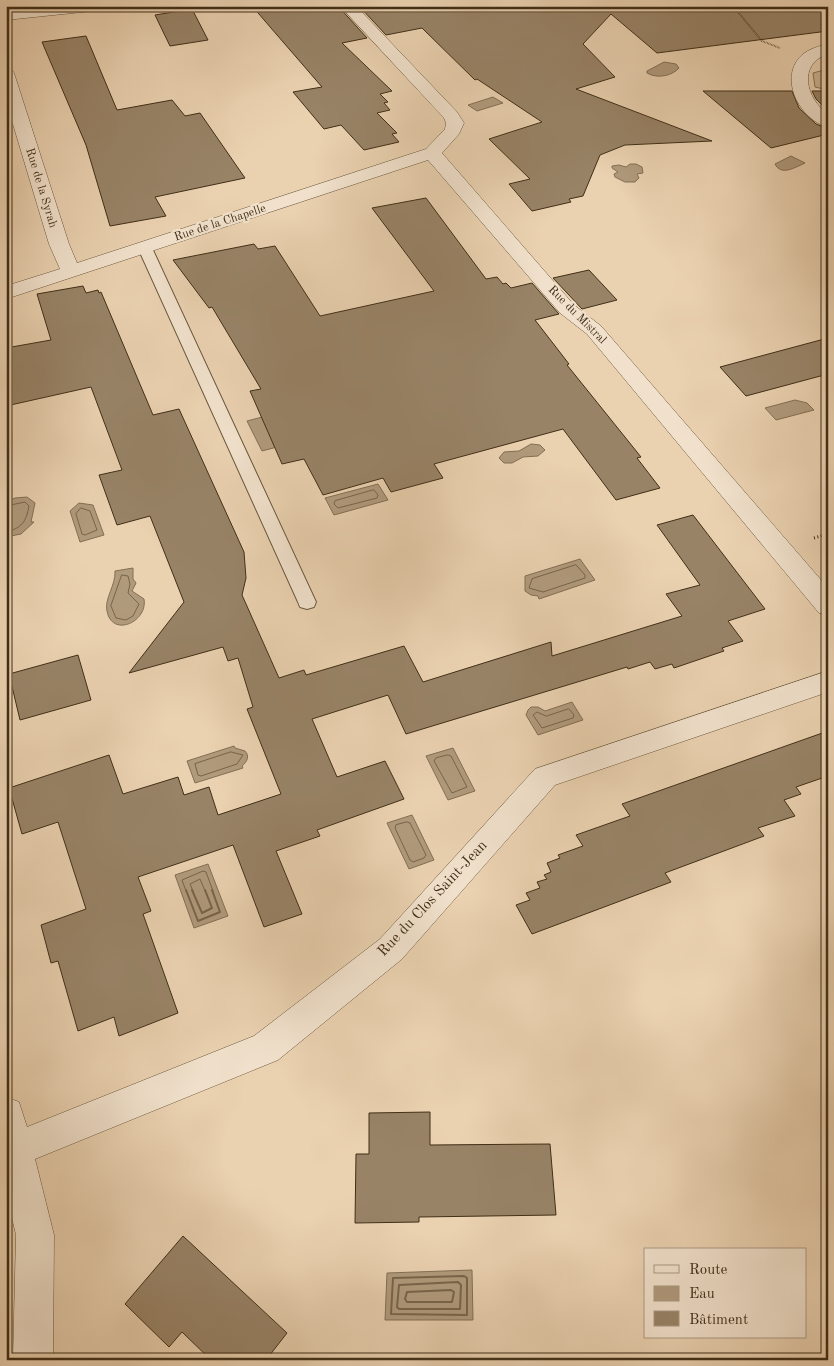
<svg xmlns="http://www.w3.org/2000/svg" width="834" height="1366" font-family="'Old Standard TT',serif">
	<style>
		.green { fill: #cdb596; stroke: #867256 }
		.water { fill: #b09a7c; stroke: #836f54 }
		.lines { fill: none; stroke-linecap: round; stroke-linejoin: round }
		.shore-far1 { stroke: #78644a; stroke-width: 1 }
		.shore { stroke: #78644a; stroke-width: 2 }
		.building { fill: #988367; stroke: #402f17 }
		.lane-casing { stroke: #6a583d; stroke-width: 2 }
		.street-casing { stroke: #6a583d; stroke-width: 1 }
		.path-far1 { stroke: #402f17; stroke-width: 2; stroke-dasharray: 0.5 1; stroke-linecap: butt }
		.path { stroke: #402f17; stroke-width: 3; stroke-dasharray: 1 2.5; stroke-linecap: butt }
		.lane { fill: #f1e1cc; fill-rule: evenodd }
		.street { fill: #f1e1cc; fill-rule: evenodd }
		.labels { text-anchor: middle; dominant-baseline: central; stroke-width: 4.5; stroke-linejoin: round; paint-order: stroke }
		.far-street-label { font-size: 12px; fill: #402f17; stroke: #f1e1cc }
		.street-label { font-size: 15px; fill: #402f17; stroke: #f1e1cc }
	</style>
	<rect width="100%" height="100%" fill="#ead1b0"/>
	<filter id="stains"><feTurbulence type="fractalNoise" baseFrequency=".004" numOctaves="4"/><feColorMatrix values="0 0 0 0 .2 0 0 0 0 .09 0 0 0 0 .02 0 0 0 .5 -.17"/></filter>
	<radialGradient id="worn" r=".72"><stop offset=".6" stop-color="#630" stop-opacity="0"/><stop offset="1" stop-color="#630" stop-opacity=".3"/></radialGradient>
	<path class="green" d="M828,69V90L815,87L813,73Z"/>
	<path class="water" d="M664,62L676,64L679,68C672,76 657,79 647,73V71Z
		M493,97L503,103L477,111L468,105Z
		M791,156L805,163C794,168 781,176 775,164Z
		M630,164H636L642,167L643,173L637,174L639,178L635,182H625L615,177L614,174L618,172L612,168V166L619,165L626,167Z
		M795,400L807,403L814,410L776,420L765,408Z
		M266,416L281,446L262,451L247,421Z
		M531,444L540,445L545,450L538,456L523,457L512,463H504L499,458L504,452L519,451Z
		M378,484L388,500L334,515L325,498Z
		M27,497L35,503L31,522H34L21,534L6,537L7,501L15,498Z
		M79,503L93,505L104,535L80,542L70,511Z
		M580,559L595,580L539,599L538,596L531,595L525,591V576Z
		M133,568V579L136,583L132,591L144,599C148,622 112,638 107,611C104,599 116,585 115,571Z
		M572,702L583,720L538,735L526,715L528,710L531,707H538L545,711Z
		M234,746L235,748L245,751C250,756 247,762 242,766L243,768L195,783L187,761Z
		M453,748L475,791L448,800L426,756Z
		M412,815L434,860L409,869L387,823Z
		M208,864L228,916L194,928L175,875Z
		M472,1270L473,1320H385L387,1273Z"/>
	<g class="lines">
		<path class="shore-far1" d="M374,490L378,495L377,498L338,508L334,504L335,501Z
			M6,506L25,502L29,506C26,522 22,528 6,532
			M81,508L90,511L97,530L85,535L82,534L76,514Z
			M576,565L585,575V578L543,592L529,588L532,579Z
			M122,575L128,576L130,584L128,593L139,604L133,616L126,620L116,618L111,606Z
			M569,709L574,715L573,718L542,728L533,715L537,712L546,716Z
			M231,752L243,755L237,764L201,776L198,775L195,764Z
			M448,755L451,756L467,787L452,793L434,761L436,758Z
			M407,822L410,823L426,855L424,858L413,862L410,860L395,828L396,825Z
			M186,891L182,880L203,871L206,872L213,891
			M193,891L190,884L200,879L205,891"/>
		<path class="shore" d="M186,890L198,921L220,912L212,890
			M192,890L202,913L212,908L205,890
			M464,1276L467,1278V1315L391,1314L393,1278Z
			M458,1282L461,1285L460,1309H399L397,1307L399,1285Z
			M451,1290L454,1292L452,1302H407L405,1299L407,1292Z"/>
	</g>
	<path class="building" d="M252,6H338L367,38L342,43L392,91L380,94L388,102L384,103L390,110L377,113L397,133L392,134L399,142L364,150L341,125L324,129L293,92L322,87Z
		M359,6H828V31L657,53L611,14L583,44L615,77L576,89L712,141L625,145L600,155L583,196L569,199L571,202L532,211L509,184L530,179L489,139L542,122L477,79L475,80L422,28L386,35Z
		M192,9L208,40L170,46L155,15Z
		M86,36L117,110L172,100L185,116L200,113L245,178L155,197L166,216L110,226L86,145L42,42Z
		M703,91H792L799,108L816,124L828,129V134L771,148Z
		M812,91H828V111L816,99Z
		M426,198L486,279L497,277L503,284L506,283L511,288L532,283L559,314L535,320L569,364L567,365L641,457L637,458L660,488L616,500L563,429L434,464L443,478L391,492L383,478L323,495L304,459L282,464L250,391L261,389L212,307L209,308L173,260L254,244L258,249L275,246L320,316L434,291L372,208Z
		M589,270L617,300L582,309L553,278Z
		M83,286L86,293L98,290L99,293L101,292L153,415L179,409L244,552L246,578L242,595L279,678L304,670L306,675L404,646L423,682L551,642L552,656L682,616L666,594L700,585L657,525L693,515L765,609L728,621L743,641L722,648L724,651L674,668L672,664L655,669L650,662L628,669L627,667L406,734L388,695L312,719L337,777L385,761L404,799L317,830L320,836L276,851L302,914L264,927L233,845L138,877L151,911L143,914L178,1013L119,1036L114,1017L78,1031L58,961L51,963L41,925L86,909L58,822L22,834L9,788L109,755L123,794L178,777L184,795L209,787L218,815L281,794L247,709L253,707L238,658L228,661L223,647L129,673L184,602L150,516L117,525L99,475L122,470L91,387L6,406V348L51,340L37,294Z
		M828,338V374L746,396L720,367Z
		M78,655L91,700L20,720L9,674Z
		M828,731V776L796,787L801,794L784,800L795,816L758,828L764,836L665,873L671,882L532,934L516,905L530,900L526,893L540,888L537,882L547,879L544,875L551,872L547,863L560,858L558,855L583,846L576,835L630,816L622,804Z
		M430,1112V1145L550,1144L556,1215L419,1217V1222L355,1223L356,1154H369V1113Z
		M183,1236L287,1333L266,1360H211L182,1332L169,1347L125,1304Z"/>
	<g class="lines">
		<g class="lane-casing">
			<path id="lane" d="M145,244L150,245L152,248L316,602L314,607L307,609L300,607L298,602L138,248L140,245Z"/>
		</g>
		<g class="street-casing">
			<path id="street" d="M55,6H99L97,9L92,11L6,20V10Z
				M340,6H356L457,112L464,123L459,134L442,153L574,305L601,326L828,588V615L819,613L587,334L560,313L428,160L6,299V286L60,269L49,244L6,101V68L12,70L14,73L69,244L77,263L426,149L445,129L446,123L444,118Z
				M828,44V54C797,64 806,99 828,114V127C799,120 778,77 802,55C809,49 819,46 828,44Z
				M828,671V692L555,785L402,959L278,1060L35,1159L54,1235L53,1360H13L16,1235L6,1192V1097L19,1102L27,1127L254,1036L380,939L535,769Z"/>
		</g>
		<path class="path-far1" d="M733,6L762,41L780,48"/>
		<path class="path" d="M814,538L828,534"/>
		<use href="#lane" class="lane"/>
		<use href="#street" class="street"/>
	</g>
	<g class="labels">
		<g class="far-street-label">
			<text transform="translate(41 188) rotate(73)">Rue de la Syrah</text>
			<text transform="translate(220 223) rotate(-18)">Rue de la Chapelle</text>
			<text transform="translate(577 315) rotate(45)">Rue du Mistral</text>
		</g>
		<g class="street-label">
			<text transform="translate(433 899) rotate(-47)">Rue du Clos Saint-Jean</text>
		</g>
	</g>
	<rect width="834" height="1366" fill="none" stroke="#ead1b0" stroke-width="25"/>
	<rect x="8" y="8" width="819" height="1351" fill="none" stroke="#402f17" stroke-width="2.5"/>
	<rect x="12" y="12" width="809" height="1341" fill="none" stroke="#402f17"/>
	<rect x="644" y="1248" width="162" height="90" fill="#f1e1cc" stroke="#aa9a84"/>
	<rect x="654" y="1265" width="25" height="8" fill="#f1e1cc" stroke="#aa9a84"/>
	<text x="689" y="1274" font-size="15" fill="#402f17">Route</text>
	<rect x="654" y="1286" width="25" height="15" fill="#b09a7c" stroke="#aa9a84"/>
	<text x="689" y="1298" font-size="15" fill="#402f17">Eau</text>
	<rect x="654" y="1311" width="25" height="15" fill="#988367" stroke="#aa9a84"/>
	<text x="689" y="1324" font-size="15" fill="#402f17">Bâtiment</text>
	<rect width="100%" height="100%" filter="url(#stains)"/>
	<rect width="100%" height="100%" fill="url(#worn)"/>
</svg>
